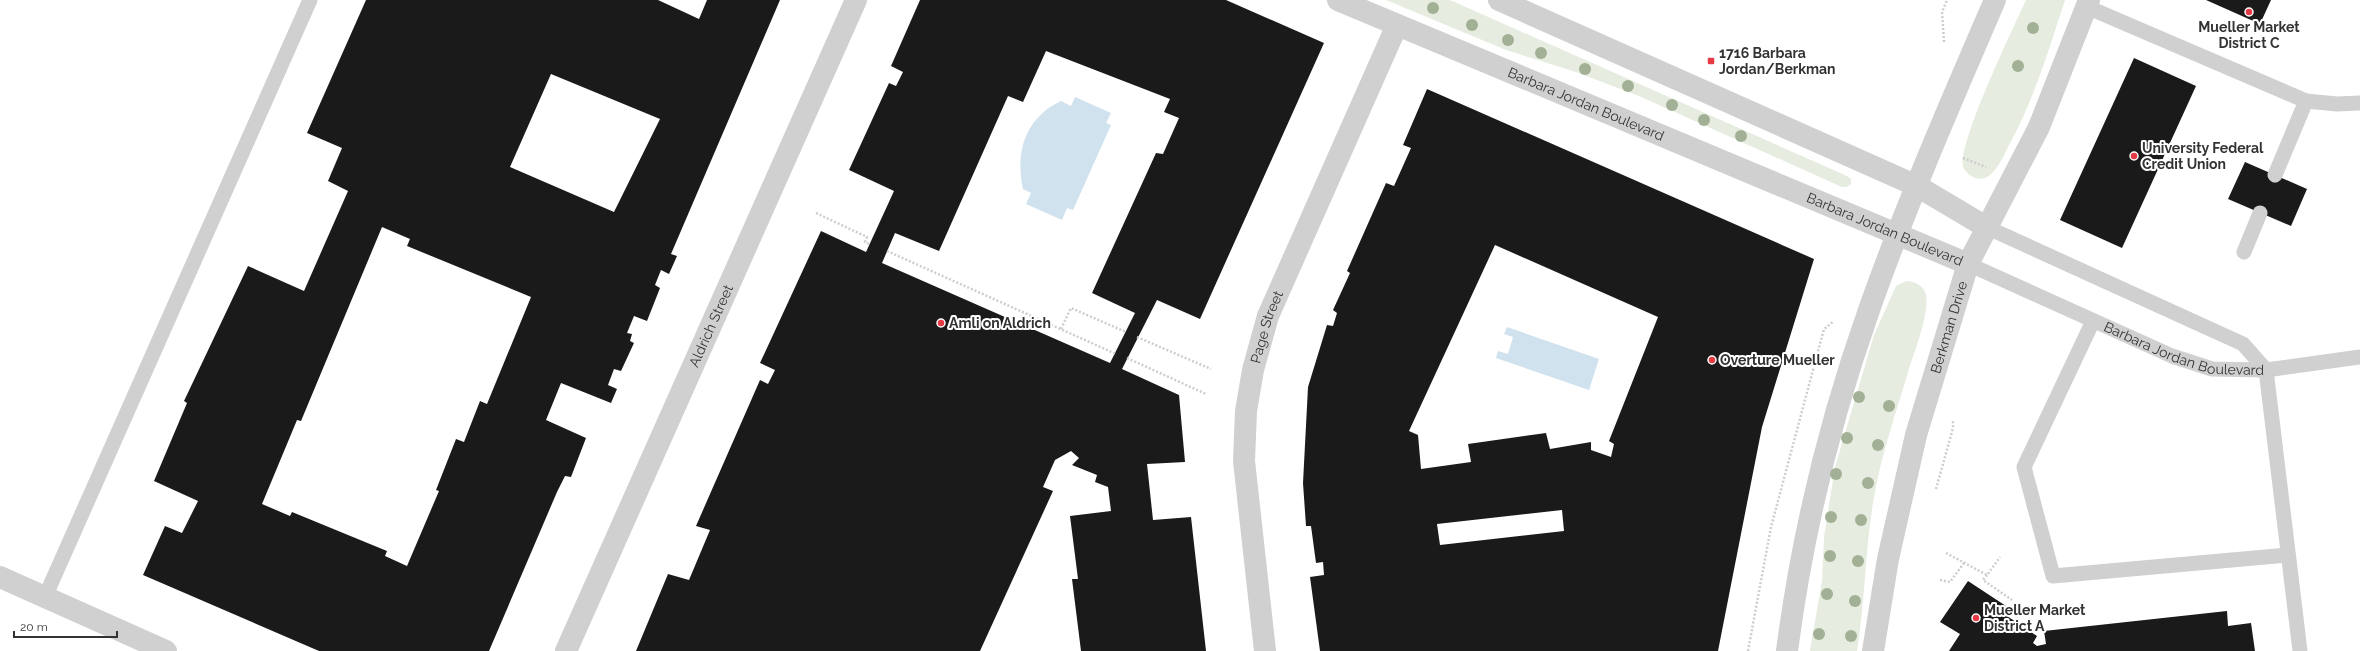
<svg xmlns="http://www.w3.org/2000/svg" width="2360" height="651" font-family="Raleway,sans-serif">
	<style>
		.green { fill: #e6ecdf }
		.water { fill: #cfe2ee }
		.building { fill: #1a1a1a; fill-rule: evenodd }
		.lines { fill: none; stroke-linecap: round; stroke-linejoin: round }
		.path { stroke: #cdcdcd; stroke-width: 2.5; stroke-dasharray: 2 2; stroke-linecap: butt }
		.service { stroke: #d0d0d0; stroke-width: 15 }
		.minor { stroke: #d0d0d0; stroke-width: 22 }
		.tertiary { stroke: #d0d0d0; stroke-width: 22 }
		.tree { fill: #a2b095 }
		.poi-dot { fill: #e63946; stroke: #fff; stroke-width: 1.5 }
		.labels { text-anchor: middle; dominant-baseline: central; stroke-width: 4; stroke-linejoin: round; paint-order: stroke }
		.poi-label { font-size: 14px; font-weight: bold; fill: #333; stroke: #fff; text-anchor: start }
		.street-label { font-size: 14px; fill: #333; stroke: #fff }
	</style>
	<rect width="100%" height="100%" fill="#fff"/>
	<path class="green" d="M1386,0H1450L1847,176L1851,179V184L1847,187H1842L1639,96L1576,72L1506,50Z
		M2026,0H2065C2049,49 2034,100 2009,145C2004,155 2000,165 1992,173C1982,184 1969,178 1963,167C1958,142 2013,29 2026,0Z
		M1906,281C1915,281 1924,286 1926,295C1929,315 1915,350 1909,369C1896,413 1880,458 1873,503C1865,552 1865,602 1857,651H1810L1822,581L1824,537L1835,467L1874,335L1896,286Z"/>
	<path class="water" d="M1075,97L1111,113L1106,123L1111,125L1073,210L1067,208L1062,220L1026,204L1031,193L1023,189C1015,152 1025,118 1061,101L1071,106Z
		M1507,327L1599,359L1589,390L1496,358L1498,351L1508,354L1513,337L1504,334Z"/>
	<path class="building" d="M366,0H658L699,19L707,0H780L671,254L677,256L669,274L661,270L655,285L660,288L647,321L634,316L627,333L632,334L630,341L634,343L621,371L614,369L608,385L617,389L611,403L561,383L546,420L586,438L571,477L565,476L557,492L489,651H319L143,575L165,526L182,533L198,501L154,481L187,403L184,401L248,266L304,291L348,191L328,181L342,148L307,133ZM551,74L660,119L614,212L510,167ZM382,227L410,239L407,246L531,297L487,404L480,401L464,442L456,439L436,490L439,491L407,566L385,556L387,551L292,512L290,516L262,504L297,420L301,421Z
		M920,0H1226L1324,43L1200,319L1157,300L1122,369L1179,395L1185,462L1147,464L1153,520L1191,517L1206,651H1081L1072,579H1078L1070,516L1111,511L1108,487L1095,482L1097,475L1072,465L1079,458L1071,451L1055,460L1043,487L1053,491L980,651H636L668,574L689,580L710,530L696,526L760,380L768,384L775,370L760,363L821,231L866,252L894,191L849,170L889,83L896,86L903,72L891,66ZM1046,51L1170,99L1164,112L1179,118L1163,154L1156,153L1092,293L1135,313L1110,363L882,263L895,233L939,251L1008,96L1023,102Z
		M2206,0H2271L2260,24Z
		M2134,58L2196,86L2122,248L2060,220Z
		M1427,89L1814,259L1762,427L1718,651H1320L1310,577L1324,575L1323,562L1316,563L1311,526H1306L1303,483L1308,387L1327,325L1333,326L1337,313L1333,310L1350,273L1347,271L1386,183L1394,186L1411,148L1403,145ZM1495,245L1658,317L1609,441L1614,444L1611,457L1591,450V442L1550,449L1546,433L1468,444L1471,462L1421,469L1418,435L1409,431ZM1562,510L1564,531L1440,545L1437,524Z
		M2245,162L2307,189L2291,226L2228,199Z
		M1968,581L2009,608L2004,614L2037,636L2033,643L2037,646L2046,644L2044,631L2227,611L2228,626L2251,623L2255,651H1949L1960,634L1940,622Z"/>
	<g class="lines">
		<path class="path" d="M1944,42L1942,12L1947,0
			M1963,158L1986,167
			M816,213L867,237L865,242L869,244
			M887,251L1116,354
			M1061,329L1071,308L1126,332
			M1137,337L1211,369
			M1127,358L1206,394
			M1936,489L1953,428V420
			M1946,553L1987,575L2000,557
			M1987,575L1983,580L2012,600
			M1940,580L1950,582L1964,563
			M1748,651L1771,527L1824,329L1834,321"/>
		<g class="service">
			<path d="M2087,7L2306,101L2337,104L2360,103"/>
			<path d="M2275,175L2306,101"/>
			<path d="M1986,227L2243,344L2266,370"/>
			<path d="M2244,252L2260,213"/>
			<path id="s1" d="M1968,264L2172,356L2212,369L2266,370L2360,357"/>
			<path d="M2093,321L2024,467L2053,576L2288,555"/>
			<path d="M2266,370L2300,651"/>
			<path d="M45,597L310,0"/>
		</g>
		<g class="minor">
			<path d="M0,577L166,651"/>
			<path id="s2" d="M566,651L856,0"/>
			<path id="s3" d="M1265,651L1244,461L1246,411L1253,370L1268,316L1397,25"/>
		</g>
		<g class="tertiary">
			<path id="s4" d="M1338,0L1968,264"/>
			<path d="M1499,0L1917,186L1986,227"/>
			<path d="M1787,651C1802,535 1830,420 1869,310C1906,205 1951,102 1995,0"/>
			<path id="s5" d="M1873,651L1888,559L1916,435L1968,264L2039,127L2089,0"/>
		</g>
	</g>
	<g class="tree">
		<circle cx="1433" cy="8" r="6"/>
		<circle cx="1472" cy="25" r="6"/>
		<circle cx="2033" cy="28" r="6"/>
		<circle cx="1508" cy="40" r="6"/>
		<circle cx="1541" cy="53" r="6"/>
		<circle cx="2018" cy="66" r="6"/>
		<circle cx="1585" cy="69" r="6"/>
		<circle cx="1628" cy="86" r="6"/>
		<circle cx="1672" cy="105" r="6"/>
		<circle cx="1704" cy="120" r="6"/>
		<circle cx="1741" cy="136" r="6"/>
		<circle cx="1859" cy="397" r="6"/>
		<circle cx="1889" cy="406" r="6"/>
		<circle cx="1847" cy="438" r="6"/>
		<circle cx="1878" cy="445" r="6"/>
		<circle cx="1836" cy="474" r="6"/>
		<circle cx="1868" cy="483" r="6"/>
		<circle cx="1831" cy="517" r="6"/>
		<circle cx="1861" cy="520" r="6"/>
		<circle cx="1830" cy="556" r="6"/>
		<circle cx="1858" cy="561" r="6"/>
		<circle cx="1827" cy="594" r="6"/>
		<circle cx="1855" cy="601" r="6"/>
		<circle cx="1819" cy="634" r="6"/>
		<circle cx="1851" cy="636" r="6"/>
	</g>
	<g class="poi-dot">
		<circle cx="2249" cy="12" r="4"/>
		<rect x="1707" y="57" width="8" height="8" rx="2"/>
		<circle cx="2134" cy="156" r="4"/>
		<circle cx="941" cy="323" r="4"/>
		<circle cx="1712" cy="360" r="4"/>
		<circle cx="1976" cy="618" r="4"/>
	</g>
	<g class="labels">
		<g class="poi-label">
			<text x="2249" y="27" text-anchor="middle">Mueller Market<tspan x="2249" dy="16">District C</tspan></text>
			<text x="1719" y="53">1716 Barbara<tspan x="1719" dy="16">Jordan/Berkman</tspan></text>
			<text x="2142" y="148">University Federal<tspan x="2142" dy="16">Credit Union</tspan></text>
			<text x="949" y="323">Amli on Aldrich</text>
			<text x="1720" y="360">Overture Mueller</text>
			<text x="1984" y="610">Mueller Market<tspan x="1984" dy="16">District A</tspan></text>
		</g>
		<g class="street-label">
			<text stroke="none"><textPath href="#s4" startOffset="269">Barbara Jordan Boulevard</textPath></text>
			<text stroke="none"><textPath href="#s4" startOffset="593">Barbara Jordan Boulevard</textPath></text>
			<text stroke="none"><textPath href="#s2" startOffset="356">Aldrich Street</textPath></text>
			<text stroke="none"><textPath href="#s3" startOffset="328">Page Street</textPath></text>
			<text stroke="none"><textPath href="#s5" startOffset="333">Berkman Drive</textPath></text>
			<text stroke="none"><textPath href="#s1" startOffset="234">Barbara Jordan Boulevard</textPath></text>
		</g>
	</g>
	<path d="M14 631v6h103v-6" fill="none" stroke="#333333" stroke-width="2"/>
	<text x="20" y="631" font-size="12" fill="#333333" stroke="#ffffff" stroke-width="3" paint-order="stroke">20 m</text>
</svg>
